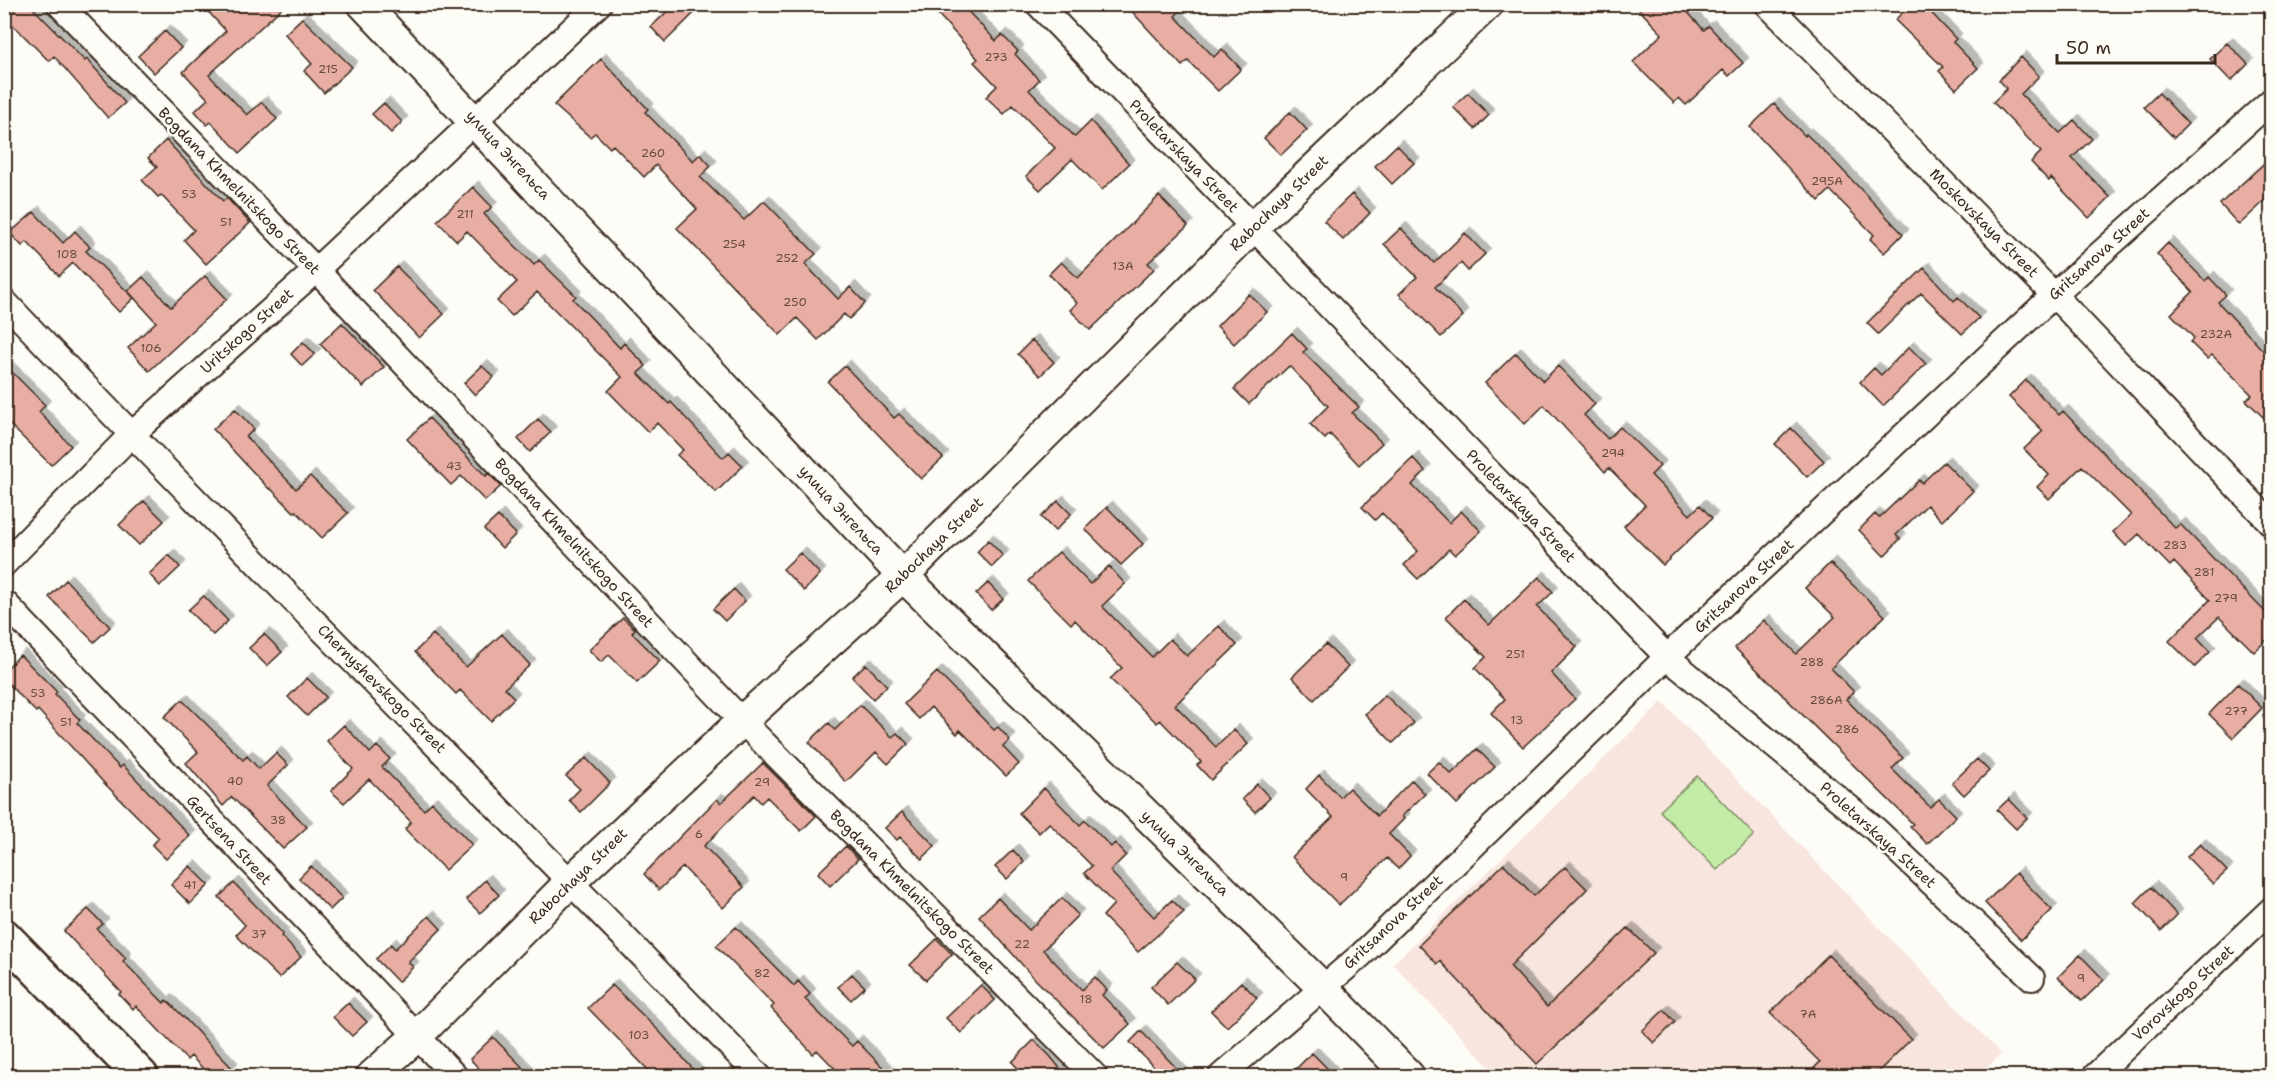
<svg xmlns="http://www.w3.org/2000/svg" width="2276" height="1081" font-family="'Shantell Sans',sans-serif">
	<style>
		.built { fill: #f7e5de }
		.green { fill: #c3eca7; stroke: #7f8b62; stroke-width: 1.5 }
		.building { fill: #e8aea4; stroke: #3b2a1e; stroke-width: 1.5; filter: url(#shadow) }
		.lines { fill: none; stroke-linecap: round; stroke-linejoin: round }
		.minor-casing { stroke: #3b2a1e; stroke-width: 28 }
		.tertiary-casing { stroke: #3b2a1e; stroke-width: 34 }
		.secondary-casing { stroke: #3b2a1e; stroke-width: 38 }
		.minor { stroke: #fdfcf7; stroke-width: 24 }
		.tertiary { stroke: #fdfcf7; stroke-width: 30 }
		.secondary { stroke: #fdfcf7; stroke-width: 33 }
		.labels { text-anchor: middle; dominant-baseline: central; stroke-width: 5; stroke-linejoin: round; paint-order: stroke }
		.number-label { font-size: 12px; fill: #664b40 }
		.street-label { font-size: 15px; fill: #3b2a1e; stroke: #fdfcf7 }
	</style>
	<defs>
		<filter id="shadow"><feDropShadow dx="5.5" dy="-5.5" stdDeviation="0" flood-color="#0004"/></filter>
	</defs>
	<rect width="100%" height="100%" fill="#fdfcf7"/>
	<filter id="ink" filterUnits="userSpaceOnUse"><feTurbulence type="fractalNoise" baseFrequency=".0167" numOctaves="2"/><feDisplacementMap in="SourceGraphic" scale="12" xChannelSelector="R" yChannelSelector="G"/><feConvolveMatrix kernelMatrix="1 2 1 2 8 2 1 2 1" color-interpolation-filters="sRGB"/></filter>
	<g filter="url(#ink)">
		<path class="built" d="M1662,702L2001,1054L1978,1076H1498L1393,964Z"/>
		<path class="green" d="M1697,776L1754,835L1717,870L1660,811Z"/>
		<path class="building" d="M20,4H29L85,61L87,59L125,103L108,118L54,56L49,61L6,18Z
			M201,4H286L209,75L247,115L262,102L277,119L240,153L211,122L207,125L195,111L208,99L183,72L226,31Z
			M675,4H703L665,42L651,27Z
			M929,4H961L996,41L1002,35L1018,51L1015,54L1039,80L1029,90L1075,137L1091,121L1129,164L1102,190L1072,159L1040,190L1026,176L1055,148L1013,105L1004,114L986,97L997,86L974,62L978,59Z
			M1125,4H1187L1175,16L1214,57L1222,49L1241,69L1218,91L1188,61L1182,66Z
			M1634,4H1680L1704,30L1709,26L1743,63L1729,76L1723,70L1686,105L1679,98L1674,103L1633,62L1662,34Z
			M1911,4H1923L1956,39L1953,42L1978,68L1956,89L1939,71L1943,67L1895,20Z
			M302,18L352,67L324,93L304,71L312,64L285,34Z
			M165,31L181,48L154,73L138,56Z
			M2227,43L2248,64L2231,81L2210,59Z
			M2021,57L2039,76L2021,94L2060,133L2074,120L2092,139L2072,158L2110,197L2089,218L2051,178L2049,181L2031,162L2041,152L1993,102L2007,89L1999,80Z
			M601,59L648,109L645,112L693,161L700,154L711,166L700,177L744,220L764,201L816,254L805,264L838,299L850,287L865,303L849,319L844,314L818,340L797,318L780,335L677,228L697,209L656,165L644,177L613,145L610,148L595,133L590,137L554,105Z
			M1468,93L1489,115L1475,129L1453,107Z
			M2159,93L2188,124L2174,138L2144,107Z
			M384,103L402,122L391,133L372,114Z
			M1774,104L1805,136L1806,134L1834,161L1903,234L1884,253L1870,239L1874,235L1830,190L1819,201L1750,127Z
			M1290,112L1307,130L1281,155L1264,138Z
			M166,140L223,201L227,198L250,223L206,264L184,240L194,230L161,195L158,197L142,180L157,167L148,158Z
			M1397,145L1414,163L1392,184L1375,166Z
			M2271,157V195L2239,225L2220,204Z
			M473,187L492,207L484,214L534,265L539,260L576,296L573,299L620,348L624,343L646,366L638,373L669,404L671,402L723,458L729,452L743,466L716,492L677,455L683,450L657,423L648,432L608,391L622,377L537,292L512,316L497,301L517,282L467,231L457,241L437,221Z
			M1352,194L1370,213L1343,240L1324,221Z
			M1159,196L1188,226L1148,263L1154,269L1090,330L1070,310L1077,303L1049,274L1061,262L1078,278Z
			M34,212L63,243L75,231L90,247L86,251L134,298L119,312L73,263L59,276L27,242L22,246L10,233Z
			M1401,228L1434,263L1465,233L1485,254L1468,271L1461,263L1435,287L1463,316L1441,337L1399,294L1417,277L1384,244Z
			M2168,243L2205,281L2209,277L2226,295L2218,302L2271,359V409L2263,417L2246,400L2252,395L2212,355L2207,359L2190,342L2194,338L2171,314L2193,292L2157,254Z
			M397,267L444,314L419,338L373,290Z
			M1924,268L1954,301L1958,297L1979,318L1962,334L1921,293L1878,334L1867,323Z
			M205,276L227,299L149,371L128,348L156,322L128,291L143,277L171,307Z
			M1249,294L1267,312L1234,344L1217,326Z
			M342,323L384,367L363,387L320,344Z
			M1292,333L1307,349L1303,352L1359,407L1352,413L1382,443L1359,465L1330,434L1325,439L1310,424L1328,406L1289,366L1249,404L1234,389Z
			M1032,340L1054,362L1040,376L1018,354Z
			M303,342L315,354L302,366L291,354Z
			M1909,347L1926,364L1883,406L1860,382L1874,368L1881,375Z
			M1516,353L1543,381L1558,366L1595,404L1584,415L1608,439L1620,427L1660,466L1651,475L1690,515L1700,505L1712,518L1663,565L1624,526L1645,505L1609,468L1605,472L1544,405L1525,424L1485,383Z
			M4,364L45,405L39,412L71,446L51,465L4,419Z
			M482,366L494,377L475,395L464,383Z
			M845,366L894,418L899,414L943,458L921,479L828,382Z
			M2026,380L2059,415L2063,411L2175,528L2180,524L2271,618V636L2254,652L2219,617L2197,638L2210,652L2195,667L2169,641L2210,600L2174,562L2170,566L2139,534L2126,546L2113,532L2131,515L2082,466L2049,499L2037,487L2049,475L2024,449L2043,431L2009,397Z
			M235,409L254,429L246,437L296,489L310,476L348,513L322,538L296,511L294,512L270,488L269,489L213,429Z
			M429,418L486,476L488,473L501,486L485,501L461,476L451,485L407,439Z
			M538,419L551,432L530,452L518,439Z
			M1791,428L1824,461L1807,477L1775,444Z
			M1413,458L1425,471L1412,485L1449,523L1461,511L1481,531L1455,555L1449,549L1418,579L1404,565L1418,551L1382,513L1375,520L1362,507Z
			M1944,462L1973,491L1942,521L1927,505L1896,535L1900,539L1884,556L1859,530L1875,514L1879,518L1919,480L1922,483Z
			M144,501L164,521L139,545L119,525Z
			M1058,501L1071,514L1055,531L1041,517Z
			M1107,507L1143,544L1121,565L1085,529Z
			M498,516L516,534L502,548L484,529Z
			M988,540L1003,556L992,567L977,552Z
			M1059,552L1090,584L1109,566L1125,584L1102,606L1152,657L1170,639L1187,656L1219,626L1237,645L1175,705L1216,747L1234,730L1248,744L1211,780L1197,765L1201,762L1160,720L1157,723L1110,679L1122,668L1075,620L1071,624L1028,581Z
			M800,553L820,574L804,591L783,569Z
			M169,555L180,567L160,586L149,574Z
			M1830,563L1885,616L1831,668L1854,692L1846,699L1903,758L1892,769L1930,807L1939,799L1956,816L1927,844L1910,826L1913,824L1735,648L1764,620L1796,654L1835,617L1805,588Z
			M1539,577L1553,592L1537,607L1577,647L1551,673L1575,699L1523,747L1491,713L1505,699L1475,668L1486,657L1446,617L1464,599L1489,625Z
			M66,580L110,627L94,642L49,597Z
			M988,583L1003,599L991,610L976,594Z
			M734,589L745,601L725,621L713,609Z
			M204,596L228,621L213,635L188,610Z
			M623,618L635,629L632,633L660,661L637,683L609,655L601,662L589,650Z
			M264,634L282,652L267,666L249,648Z
			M433,634L466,667L502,634L530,665L505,688L514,698L491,721L460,690L456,694L415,652Z
			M1326,644L1348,667L1314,700L1292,677Z
			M20,655L57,692L55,694L80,720L77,723L120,768L123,765L190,836L166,859L152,845L159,838L104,783L38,710L36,712L29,705L4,679V671Z
			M866,664L887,686L873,699L852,677Z
			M937,672L994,730L998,727L1010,740L1003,747L1019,764L1006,776L960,730L957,734L931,707L919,719L904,704Z
			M307,678L326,697L307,716L288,697Z
			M2238,684L2262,708L2233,738L2209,714Z
			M1385,695L1414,723L1393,743L1365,714Z
			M182,700L243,760L247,756L259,769L276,753L288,765L267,786L307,827L283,849L232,797L223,806L186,763L198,752L164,717Z
			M860,705L892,737L897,733L908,744L888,764L876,752L846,782L809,742L829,723L835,730Z
			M344,725L370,753L377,746L390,759L382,767L424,810L432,802L472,845L445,870L405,829L411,822L369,779L344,803L331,791L353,769L327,741Z
			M1477,749L1495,767L1457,804L1427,773L1439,762L1451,774Z
			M586,758L610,783L581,812L569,800L580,789L566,776Z
			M1977,759L1989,771L1964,795L1952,783Z
			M763,763L816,816L801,831L767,797L761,803L754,795L704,846L744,887L723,908L683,867L659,890L644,874L717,799L721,803Z
			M1319,775L1340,797L1349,788L1377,816L1412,780L1425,794L1402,816L1404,819L1389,834L1410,856L1398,869L1387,858L1339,905L1292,857L1333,817L1306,789Z
			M1257,784L1270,798L1255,812L1242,799Z
			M1044,788L1080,825L1085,820L1111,847L1115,843L1126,855L1110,871L1154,917L1172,900L1184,912L1138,952L1103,916L1114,904L1084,873L1092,866L1049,823L1039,833L1019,813Z
			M2009,799L2027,818L2016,829L1997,810Z
			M902,812L935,846L922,859L900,837L897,840L885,828Z
			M2200,844L2227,871L2213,884L2187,857Z
			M846,846L858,859L830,886L818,873Z
			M1013,850L1024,862L1007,879L995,867Z
			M1504,864L1534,896L1565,867L1587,889L1510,966L1547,1007L1628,928L1654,953L1537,1064L1440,961L1437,964L1419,945Z
			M190,866L209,885L190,904L171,885Z
			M311,866L342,898L330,910L299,878Z
			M2016,873L2052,910L2021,940L1985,903Z
			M485,880L499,895L480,913L466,899Z
			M234,883L283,934L281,936L301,957L279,978L236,935L245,925L219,897Z
			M2151,887L2177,915L2161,931L2135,903Z
			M998,898L1029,930L1062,898L1078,915L1043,950L1082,990L1095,977L1107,990L1102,995L1130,1024L1104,1048L1033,977L979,916Z
			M88,909L103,924L97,929L126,958L123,961L164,1003L166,1000L171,1004L232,1068L223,1077H211L191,1056L187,1060L136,1006L133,1009L119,994L121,992L64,931Z
			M429,916L441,929L408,962L413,967L398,982L376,959L391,944L395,949Z
			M736,927L794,986L798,981L810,994L805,999L852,1046L857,1041L892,1077H843L817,1050L813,1054L771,1008L774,1005L716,946Z
			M937,939L952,954L926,980L910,965Z
			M1828,955L1911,1039L1873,1077H1806L1820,1062L1770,1013Z
			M2080,955L2104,980L2082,1001L2058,977Z
			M1177,962L1195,979L1168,1005L1151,987Z
			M852,974L865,987L851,1000L838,987Z
			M1241,982L1257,998L1227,1027L1211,1011Z
			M612,985L660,1032L700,1077H655L588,1008Z
			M981,985L995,1000L961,1033L946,1018Z
			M348,1003L367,1022L352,1036L333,1017Z
			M1664,1010L1675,1022L1654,1043L1642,1031Z
			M1141,1031L1185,1077H1163L1130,1042Z
			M493,1037L532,1077H487L470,1059Z
			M1034,1040L1050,1056L1067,1077H1026L1012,1062Z
			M1312,1053L1336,1077H1288Z"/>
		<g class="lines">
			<g class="minor-casing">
				<path id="minor" d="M59,4L316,270L742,721L1095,1076
					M1038,4L1667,657L1875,829L2032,978
					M1767,4L2054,295L2272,524
					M4,301C252,563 509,816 759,1076
					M4,564L131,435L316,270L599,4
					M4,602L455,1076
					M1221,1076L1362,954L1667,657L2054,295L2272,100
					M2095,1076L2272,909"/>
			</g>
			<g class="tertiary-casing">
				<path id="tertiary" d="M363,4L903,576L1322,987L1409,1076
					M372,1076L416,1037L571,881L742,721L903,576L1252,228L1488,4"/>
			</g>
			<g class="secondary-casing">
				<path id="secondary" d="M4,936L141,1076"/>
			</g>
			<use href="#minor" class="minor"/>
			<use href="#tertiary" class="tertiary"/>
			<use href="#secondary" class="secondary"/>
		</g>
	</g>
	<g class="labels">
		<g class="number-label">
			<text x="996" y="57">273</text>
			<text x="328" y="69">215</text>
			<text x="653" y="153">260</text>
			<text x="1827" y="181">295А</text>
			<text x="189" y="194">53</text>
			<text x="465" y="214">211</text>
			<text x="226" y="222">51</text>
			<text x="734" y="244">254</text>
			<text x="67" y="254">108</text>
			<text x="787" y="258">252</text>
			<text x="1123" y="266">13А</text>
			<text x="795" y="302">250</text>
			<text x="2216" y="334">232А</text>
			<text x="151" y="348">106</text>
			<text x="1613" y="453">294</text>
			<text x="454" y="466">43</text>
			<text x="2175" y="545">283</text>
			<text x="2204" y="572">281</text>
			<text x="2226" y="598">279</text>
			<text x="1515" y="654">251</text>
			<text x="1812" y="662">288</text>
			<text x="38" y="693">53</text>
			<text x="1826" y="700">286А</text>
			<text x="2236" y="711">277</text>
			<text x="1517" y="720">13</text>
			<text x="66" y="722">51</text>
			<text x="1847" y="729">286</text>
			<text x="235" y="781">40</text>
			<text x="762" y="782">29</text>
			<text x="278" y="820">38</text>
			<text x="699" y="834">6</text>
			<text x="1344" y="877">9</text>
			<text x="190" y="885">41</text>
			<text x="259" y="934">37</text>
			<text x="1022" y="944">22</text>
			<text x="762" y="973">82</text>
			<text x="2081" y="978">9</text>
			<text x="1086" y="999">18</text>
			<text x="1808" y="1014">7А</text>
			<text x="639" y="1035">103</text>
		</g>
		<g class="street-label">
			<text transform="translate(508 155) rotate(47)">улица Энгельса</text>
			<text transform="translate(1184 156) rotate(46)">Proletarskaya Street</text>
			<text transform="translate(239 191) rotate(46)">Bogdana Khmelnitskogo Street</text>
			<text transform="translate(1279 203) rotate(-44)">Rabochaya Street</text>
			<text transform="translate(1984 223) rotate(45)">Moskovskaya Street</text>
			<text transform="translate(2099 254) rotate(-42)">Gritsanova Street</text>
			<text transform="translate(247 331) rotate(-42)">Uritskogo Street</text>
			<text transform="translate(1521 506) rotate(46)">Proletarskaya Street</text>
			<text transform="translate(841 510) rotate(47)">улица Энгельса</text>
			<text transform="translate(574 543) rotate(47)">Bogdana Khmelnitskogo Street</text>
			<text transform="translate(934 545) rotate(-44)">Rabochaya Street</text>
			<text transform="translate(1744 586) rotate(-43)">Gritsanova Street</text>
			<text transform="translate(382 689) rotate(45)">Chernyshevskogo Street</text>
			<text transform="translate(1878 835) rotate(42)">Proletarskaya Street</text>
			<text transform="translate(229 840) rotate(47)">Gertsena Street</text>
			<text transform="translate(1185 853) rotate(44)">улица Энгельса</text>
			<text transform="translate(578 876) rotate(-44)">Rabochaya Street</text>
			<text transform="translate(912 892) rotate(45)">Bogdana Khmelnitskogo Street</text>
			<text transform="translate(1393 922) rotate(-43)">Gritsanova Street</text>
			<text transform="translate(2183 993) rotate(-43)">Vorovskogo Street</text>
		</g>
	</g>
	<rect width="2276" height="1081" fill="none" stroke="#fdfcf7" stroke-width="24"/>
	<rect x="12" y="12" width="2252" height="1057" fill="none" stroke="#3b2a1e" stroke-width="2" filter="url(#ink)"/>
	<path d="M2057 54v9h158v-9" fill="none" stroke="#3b2a1e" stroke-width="3"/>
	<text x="2066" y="54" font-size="18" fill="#3b2a1e" stroke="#fdfcf7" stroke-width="4.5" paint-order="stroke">50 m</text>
</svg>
